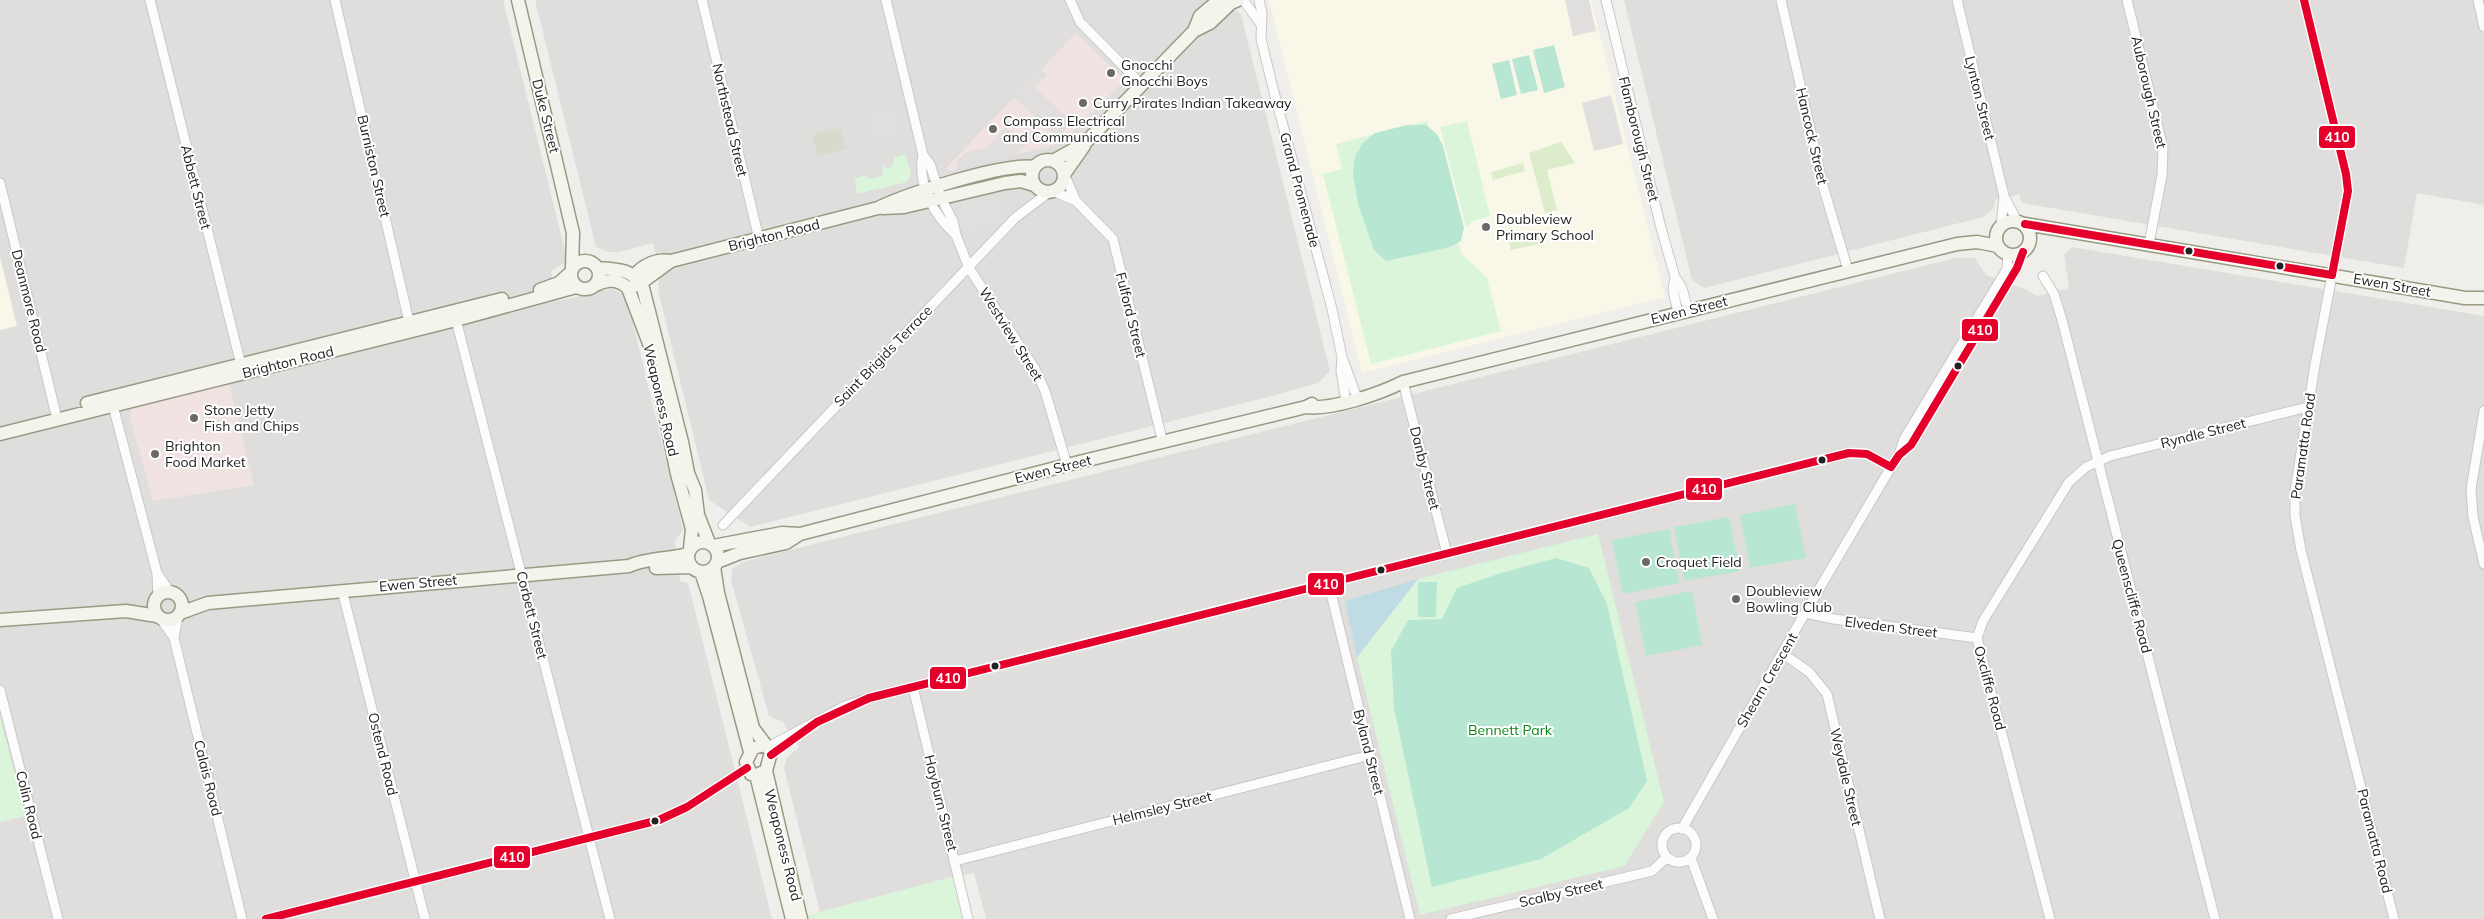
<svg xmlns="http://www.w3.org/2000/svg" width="2484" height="919" font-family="Mulish,sans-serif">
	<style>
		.residential { fill: #dfdedc }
		.commercial { fill: #f1e3e1 }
		.education { fill: #f8f7e8 }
		.construction { fill: #d9d9cd }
		.grass { fill: #ddeccb }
		.park { fill: #daf5da }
		.pitch { fill: #b7e6d2 }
		.parking { fill: #e0dfde }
		.water { fill: #bfdbe3 }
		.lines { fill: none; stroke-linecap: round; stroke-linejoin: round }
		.street-casing { stroke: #c9c8c7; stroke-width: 11 }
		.secondary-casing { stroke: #999a82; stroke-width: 15 }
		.street { stroke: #fdfcfc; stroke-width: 9 }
		.secondary { stroke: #f4f4ed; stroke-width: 12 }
		.bus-1-casing { stroke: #fff; stroke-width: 11 }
		.bus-1 { stroke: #e4002b; stroke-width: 8 }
		.poi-dot { fill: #6a6968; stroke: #fff; stroke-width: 2 }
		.bus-dot { fill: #222; stroke: #fff; stroke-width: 2 }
		.labels { text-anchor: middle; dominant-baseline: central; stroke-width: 4; stroke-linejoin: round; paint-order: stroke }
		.poi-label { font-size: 14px; fill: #222; stroke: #fff; text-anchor: start }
		.street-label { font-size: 14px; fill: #222; stroke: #fff }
		.park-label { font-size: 14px; fill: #0c8416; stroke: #fff }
		.line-badge { stroke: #fff; stroke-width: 2 }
		.badge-label { font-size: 14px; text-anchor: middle; font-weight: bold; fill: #fff }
	</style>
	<rect width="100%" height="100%" fill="#f0eeeb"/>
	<path class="residential" d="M0,0H503L566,255V262L551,271L558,301L612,289L624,294L628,302L683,530L675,541L680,581L688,583L772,919H0Z
		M535,0H1224L1241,14L1330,371L1318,383L1272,396L750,527L709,500L659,294L658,283L661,276L653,243L619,252H608L596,247Z
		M1624,0H2484V205L2417,193L2404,268L2022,203L2019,194L1995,200L1994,208L1983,217L1704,288L1692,280Z
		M2072,247L2484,316V919H986L974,873L952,877L820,912L784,768L787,758L799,747L783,722L769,716L731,580L732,569L742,562L1956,258H1975L1986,275L2025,289L2037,296L2069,288L2064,254Z"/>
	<path class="commercial" d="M1076,33L1125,80L1071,134L1054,145L951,171L946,168Z
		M229,382L254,485L153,501L130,417L132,406Z"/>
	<path class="education" d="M1269,0H1591L1665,297L1362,373Z
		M0,257L17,326L0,330Z"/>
	<path class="construction" d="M840,128L846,149L818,156L812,135Z"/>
	<path class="grass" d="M1561,142L1575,163L1547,170L1557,210L1545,213L1529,153Z
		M1523,163L1525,171L1493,180L1491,172Z
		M1541,230L1544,243L1511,250L1509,241Z"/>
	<path class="park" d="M1427,121L1461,253L1487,278L1501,331L1371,364L1323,174L1342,169L1336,144Z
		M1467,121L1490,216L1473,221L1466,227L1440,127Z
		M905,154L911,174L907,182L857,194L855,178L866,175L869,179L882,176L883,162L885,167L891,169L895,157Z
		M1598,534L1664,802L1624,866L1420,915L1357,657L1418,579Z
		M0,718L26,816L0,822Z
		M952,877L963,919H804V916Z"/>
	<path class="pitch" d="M1554,45L1565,87L1544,93L1533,50Z
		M1529,55L1538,90L1521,94L1512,59Z
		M1509,60L1517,95L1501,99L1492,64Z
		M1407,125H1426L1437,134L1443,146L1464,228L1461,241L1450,247L1386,261L1374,250L1358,204L1353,173L1355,156L1363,143L1375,133Z
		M1795,504L1806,558L1750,568L1740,515Z
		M1729,517L1740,571L1684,581L1674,527Z
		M1669,529L1679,583L1623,594L1612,540Z
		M1556,558L1589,568L1607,604L1647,781L1629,808L1541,859L1432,887L1394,708L1391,651L1408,620L1442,619L1457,588L1501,573Z
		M1418,582H1437L1436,617H1418Z
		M1692,591L1702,645L1646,656L1635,602Z"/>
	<path class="parking" d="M1565,0H1589L1596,31L1573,36Z
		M1041,69L1047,75L1035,87L1072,122L1057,138L1014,97Z
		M1129,86L1092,126L1095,114L1120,88Z
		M1611,95L1623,144L1594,151L1582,103Z
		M896,108L900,132L875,138L872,114Z
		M1006,127L1025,145L1013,156L956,170L958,160L967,152L986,148Z
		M1000,193L1004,221L965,230L957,204Z"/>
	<path class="water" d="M1418,579L1357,657L1345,601Z"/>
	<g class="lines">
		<g class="street-casing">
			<path id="street" d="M150,0L242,369
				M335,0L410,326
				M702,0L759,239
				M886,0L923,155L930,164L941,198L953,221L956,235L969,268L1035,369L1045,391L1067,465
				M1070,0L1080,22L1142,85
				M1259,0L1262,13L1261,39L1273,88L1332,309L1342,357L1357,398
				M1606,0L1661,228L1675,277L1682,288L1688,310
				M1781,0L1823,186L1848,270
				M1957,0L2004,196L2017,221
				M2127,0L2163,148L2162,175L2149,244
				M2304,0L2346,174L2348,191L2315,365L2295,491V516L2301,550L2394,919
				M2478,0L2484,27
				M1244,1L1260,23
				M923,155C917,184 934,216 956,235
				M1065,176L1076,201
				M0,183L57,419
				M1055,192L1076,201L1113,239L1163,443
				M2001,225L2004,196
				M2043,276L2054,294L2062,320L2215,919
				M1675,277L1673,290L1678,313
				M455,316L610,919
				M1342,358L1341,371L1346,401
				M1403,382L1447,554
				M112,402L157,573L158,595
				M2484,411L2471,489L2473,517L2484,564
				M1899,455L1904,439L2007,269L2008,254
				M723,525L1015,218L1048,193
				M157,573L170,592
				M1329,585L1410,919
				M342,590L425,919
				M1805,613L1834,619L1977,638
				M161,619L174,638L242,919
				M174,638L178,616
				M1782,653L1809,672L1827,694L1880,919
				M913,687L968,919
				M0,690L58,919
				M768,747L845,706L869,698C1196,617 1522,535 1849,453L1867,454L1891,467
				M1662 845a17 17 0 1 1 34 0a17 17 0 1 1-34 0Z
				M1682,829L1805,613L1891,467L1899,455L1911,445L2017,268L2023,252
				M1691,858L1713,919
				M955,861L1370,755
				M266,919L659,820L687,807L747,768
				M1451,919L1652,871L1666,858
				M2050,919L1977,638L1983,621L2069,482L2086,467L2110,456L2308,407"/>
		</g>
		<g class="secondary-casing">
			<path id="secondary" d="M518,0L573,233L572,268
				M1194,31L1200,16L1219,0
				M1032 176a16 16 0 1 1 32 0a16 16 0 1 1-32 0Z
				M1053,161L1085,143L1194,31L1210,23L1231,3L1238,0
				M1065,173L1084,146
				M883,208L904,207L1005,183L1021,181L1034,185
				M1996 238a17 17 0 1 1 34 0a17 17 0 1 1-34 0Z
				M2025,224L2465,298H2484
				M571 275a14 14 0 1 1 28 0a14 14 0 1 1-28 0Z
				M597,268C616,269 635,269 643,288L682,442L688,473L695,490L698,515L709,543
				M634,276C644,264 655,259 671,261L878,208C907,194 1005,162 1035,167
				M596,285C608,279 618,279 628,288L650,346
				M634,286L641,283L671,261
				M540,290L559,283L570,273
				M659,385L677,474L692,529L690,549
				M87,403L502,299
				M1306,407C1332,410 1379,394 1403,382L1957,244L1977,242L1998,246
				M0,434L456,320L576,287
				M688 557a15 15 0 1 1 30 0a15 15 0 1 1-30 0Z
				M713,546L782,533L800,534
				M717,562L740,553L786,543L800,534L1067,465L1306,407L1312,404
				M714,567L718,593L753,728L771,752L766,771L756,775L751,774L746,762L753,748L764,745
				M656,568L691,567
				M701,572L709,596L750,752
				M154 606a14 14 0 1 1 28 0a14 14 0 1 1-28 0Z
				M180,613L208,603L629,566C645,558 670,559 688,554
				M0,620L126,611L157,616
				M766,771L801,919
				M756,775L792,919"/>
		</g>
		<use href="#street" class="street"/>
		<use href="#secondary" class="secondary"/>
		<g class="bus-1-casing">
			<path id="bus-1" d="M2304,0L2346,174L2348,191L2332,275
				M2025,224L2332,275
				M1891,467L1899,455L1911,445L2017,268L2023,252
				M771,755L817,722L869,698L1849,453L1867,454L1891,467
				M266,919L659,820L687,807L747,768"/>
		</g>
		<use href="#bus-1" class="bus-1"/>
	</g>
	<g class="poi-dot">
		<circle cx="1111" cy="73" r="5"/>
		<circle cx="1083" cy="103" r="5"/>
		<circle cx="993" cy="129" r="5"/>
		<circle cx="1486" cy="227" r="5"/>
		<circle cx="194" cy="418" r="5"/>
		<circle cx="155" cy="454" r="5"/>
		<circle cx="1646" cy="562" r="5"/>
		<circle cx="1736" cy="599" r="5"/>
	</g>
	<g class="bus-dot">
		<circle cx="2189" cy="251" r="4.5"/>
		<circle cx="2280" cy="266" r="4.5"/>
		<circle cx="1958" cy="366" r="4.5"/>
		<circle cx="1822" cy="460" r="4.5"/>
		<circle cx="1381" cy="570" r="4.5"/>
		<circle cx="995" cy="666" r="4.5"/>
		<circle cx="655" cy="821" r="4.5"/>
	</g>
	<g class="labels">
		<g class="poi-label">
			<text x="1121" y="65">Gnocchi<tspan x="1121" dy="16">Gnocchi Boys</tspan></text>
			<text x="1093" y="103">Curry Pirates Indian Takeaway</text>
			<text x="1003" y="121">Compass Electrical<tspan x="1003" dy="16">and Communications</tspan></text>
			<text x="1496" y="219">Doubleview<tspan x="1496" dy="16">Primary School</tspan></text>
			<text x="204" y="410">Stone Jetty<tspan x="204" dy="16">Fish and Chips</tspan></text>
			<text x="165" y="446">Brighton<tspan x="165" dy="16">Food Market</tspan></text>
			<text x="1656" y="562">Croquet Field</text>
			<text x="1746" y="591">Doubleview<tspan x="1746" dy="16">Bowling Club</tspan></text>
		</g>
		<g class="street-label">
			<text transform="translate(2149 92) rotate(77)">Auborough Street</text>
			<text transform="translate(1980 98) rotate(76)">Lynton Street</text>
			<text transform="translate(546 116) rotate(76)">Duke Street</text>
			<text transform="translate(730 120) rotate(77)">Northstead Street</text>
			<text transform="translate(1812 136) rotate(77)">Hancock Street</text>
			<text transform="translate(1639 139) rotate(76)">Flamborough Street</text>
			<text transform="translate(374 166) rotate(77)">Burniston Street</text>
			<text transform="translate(196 187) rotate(76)">Abbett Street</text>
			<text transform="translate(1300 190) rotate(75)">Grand Promenade</text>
			<text transform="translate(774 235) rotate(-14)">Brighton Road</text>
			<text transform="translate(2392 285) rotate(10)">Ewen Street</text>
			<text transform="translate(29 301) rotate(76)">Deanmore Road</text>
			<text transform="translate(1689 310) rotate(-14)">Ewen Street</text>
			<text transform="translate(1131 315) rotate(76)">Fulford Street</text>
			<text transform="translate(1011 334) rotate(58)">Westview Street</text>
			<text transform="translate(883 356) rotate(-46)">Saint Brigids Terrace</text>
			<text transform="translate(288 362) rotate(-14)">Brighton Road</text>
			<text transform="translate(661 400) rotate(77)">Weaponess Road</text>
			<text transform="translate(2203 433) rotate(-14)">Ryndle Street</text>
			<text transform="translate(2303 446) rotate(-82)">Paramatta Road</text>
			<text transform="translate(1425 468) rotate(76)">Danby Street</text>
			<text transform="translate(1053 469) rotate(-14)">Ewen Street</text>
			<text transform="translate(418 583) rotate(-5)">Ewen Street</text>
			<text transform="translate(2132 596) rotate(75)">Queenscliffe Road</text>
			<text transform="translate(532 615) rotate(76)">Corbett Street</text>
			<text transform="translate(1891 627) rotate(7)">Elveden Street</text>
			<text transform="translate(1767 680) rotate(-60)">Shearn Crescent</text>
			<text transform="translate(1990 688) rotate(75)">Oxcliffe Road</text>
			<text transform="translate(1369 752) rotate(76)">Byland Street</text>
			<text transform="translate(383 754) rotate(76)">Ostend Road</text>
			<text transform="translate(1846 777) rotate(77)">Weydale Street</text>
			<text transform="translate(208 778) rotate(76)">Calais Road</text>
			<text transform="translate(941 803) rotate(76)">Hayburn Street</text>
			<text transform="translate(29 805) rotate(76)">Colin Road</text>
			<text transform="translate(1162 808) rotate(-14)">Helmsley Street</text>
			<text transform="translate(2375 841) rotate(76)">Paramatta Road</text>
			<text transform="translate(783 845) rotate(76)">Weaponess Road</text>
			<text transform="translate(1561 893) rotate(-13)">Scalby Street</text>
		</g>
		<g class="park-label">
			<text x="1510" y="730">Bennett Park</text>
		</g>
	</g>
	<g class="line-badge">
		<rect x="2318" y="125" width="38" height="24" rx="5" fill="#e4002b"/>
		<rect x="1961" y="318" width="38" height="24" rx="5" fill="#e4002b"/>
		<rect x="1685" y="477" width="38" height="24" rx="5" fill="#e4002b"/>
		<rect x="1307" y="572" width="38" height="24" rx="5" fill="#e4002b"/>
		<rect x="929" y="666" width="38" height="24" rx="5" fill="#e4002b"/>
		<rect x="493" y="845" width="38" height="24" rx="5" fill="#e4002b"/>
	</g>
	<g class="badge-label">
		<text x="2337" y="142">410</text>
		<text x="1980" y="335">410</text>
		<text x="1704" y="494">410</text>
		<text x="1326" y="589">410</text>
		<text x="948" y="683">410</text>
		<text x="512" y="862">410</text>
	</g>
</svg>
